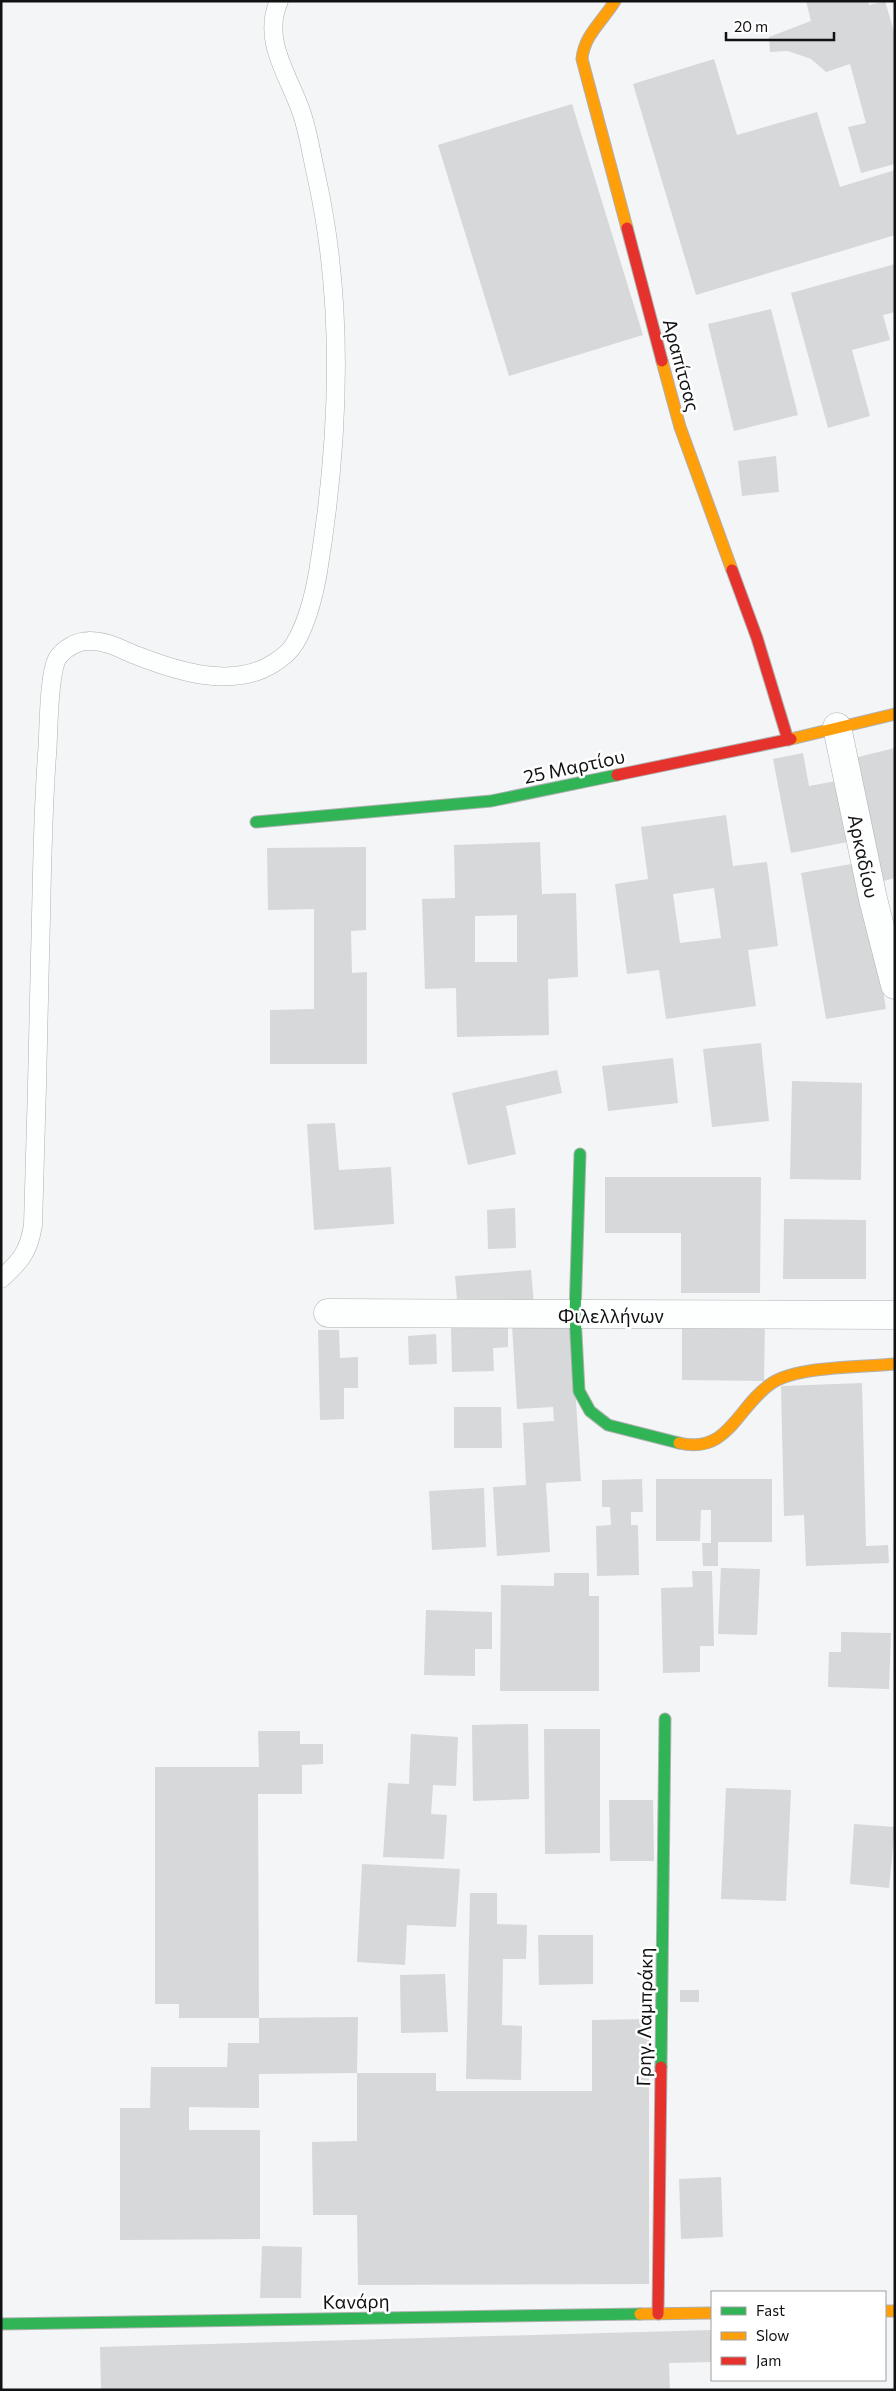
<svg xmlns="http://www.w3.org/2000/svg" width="896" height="2391" font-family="Commissioner,sans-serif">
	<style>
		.building { fill: #d6d8d9; fill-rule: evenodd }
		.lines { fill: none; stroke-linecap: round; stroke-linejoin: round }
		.lane-casing { stroke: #afb0b1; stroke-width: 19 }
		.street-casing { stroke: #afb0b1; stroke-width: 29 }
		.fast-casing { stroke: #afb0b1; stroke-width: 13 }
		.slow-casing { stroke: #afb0b1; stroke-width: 13 }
		.jam-casing { stroke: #afb0b1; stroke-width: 13 }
		.lane { stroke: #fdfefe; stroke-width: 18 }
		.street { stroke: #fdfefe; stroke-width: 28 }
		.fast { stroke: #30b455; stroke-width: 11 }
		.slow { stroke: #ff9f0a; stroke-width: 11 }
		.jam { stroke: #e5322d; stroke-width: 11 }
		.labels { text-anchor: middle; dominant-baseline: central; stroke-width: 5; stroke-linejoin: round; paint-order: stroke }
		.street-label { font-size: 19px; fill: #111213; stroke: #fff }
	</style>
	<rect width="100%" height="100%" fill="#f3f5f7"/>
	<path class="building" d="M806,1H868L869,5L885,1L895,35V164L861,173L848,127L866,123L850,64L826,72L811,59L788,51L770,52L769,37L811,21Z
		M714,59L737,135L817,112L840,187L895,170V235L696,295L633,84Z
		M572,104L643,335L509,376L438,145Z
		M895,264V312L883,315L890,340L852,350L870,416L828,428L791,293Z
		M771,309L798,415L734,431L708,324Z
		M776,456L779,492L742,496L738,461Z
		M895,748V878L880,882L850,759Z
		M803,753L809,786L847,779L858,840L791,853L773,759Z
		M726,815L733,866L767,862L778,946L748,950L756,1006L666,1019L659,970L627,974L615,884L648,879L641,827ZM714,888L721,938L680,943L673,894Z
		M540,842L542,894L576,893L578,977L548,979L549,1035L457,1037L456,988L425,989L422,899L455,898L454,845ZM517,915V962H475V916Z
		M366,847V930L351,931L352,973L367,972V1064H270V1010L314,1009V909L268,910L267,848Z
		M862,862L886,1009L826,1019L801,873Z
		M761,1043L769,1121L712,1127L703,1049Z
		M673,1058L678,1103L608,1111L602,1066Z
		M557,1070L562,1093L506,1106L516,1154L468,1165L452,1093Z
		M792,1081L862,1083L861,1180L790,1179Z
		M335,1123L339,1170L391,1167L394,1224L314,1230L307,1124Z
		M605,1177H761L760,1293H681V1233H605Z
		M515,1208L516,1248L488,1249L487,1210Z
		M784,1219L866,1220V1279H783Z
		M531,1270L534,1305L458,1311L455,1276Z
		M682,1320L765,1321L764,1381L682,1380Z
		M571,1321L581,1481L546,1483L550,1552L497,1556L493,1487L526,1485L523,1423L554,1421L553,1407L517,1409L512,1325Z
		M508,1325V1347L493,1348L494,1371L452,1372L451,1327Z
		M318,1330H339L340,1358L358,1357V1388H344V1419L320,1420Z
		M436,1334L437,1364L409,1365L408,1336Z
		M862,1383L866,1546L888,1545L889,1563L806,1566L804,1515L784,1516L781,1386Z
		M454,1407H501L502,1448H454Z
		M642,1479L643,1512H631V1525H638L639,1575L597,1576L596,1526L611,1525L610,1507H602V1480Z
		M656,1479H772V1542H718V1566H703L702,1543H711V1510H701L700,1541H656Z
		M484,1488L486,1547L432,1550L429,1491Z
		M721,1568L760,1569L757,1635L718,1634Z
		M692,1571H712L714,1646H700V1672L663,1673L661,1588L693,1587Z
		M554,1573H589V1596H599V1691H500L501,1585L554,1586Z
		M426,1610L492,1612V1649H475V1676L424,1675Z
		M841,1632L891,1633L889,1689L828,1687L829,1652H841Z
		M528,1724L529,1799L473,1801L472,1725Z
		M544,1729H600V1853L545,1854Z
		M258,1731H300V1744H323V1764L302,1765V1794H258L259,2018L358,2017L357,2073H436V2091H592V2020L649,2019V2284L358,2285L357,2215H313L312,2142L357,2141V2073L259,2074V2108L189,2107V2130H260V2239L120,2240V2108H150L151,2067H227L228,2043H259V2018H179V2004H155V1767H259Z
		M411,1734L458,1737L456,1786L433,1785L431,1814L447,1815L444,1859L383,1857L388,1783L409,1784Z
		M726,1788L791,1790L786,1901L721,1899Z
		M609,1800H653L654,1861H610Z
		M854,1824L895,1827L889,1888L850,1884Z
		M362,1864L460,1869L456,1927L407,1925L405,1965L357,1962Z
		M470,1893H497V1924L527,1925L526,1959H503L502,2025L522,2026L521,2080L466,2079Z
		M538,1935H593V1984L539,1985Z
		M445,1974L448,2032L401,2033L400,1975Z
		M680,1990H699V2002H680Z
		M721,2177L723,2237L681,2239L679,2179Z
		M262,2246L302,2247L301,2298H260Z
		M712,2330V2362L669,2363L670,2390H101L100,2347Z"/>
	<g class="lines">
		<g class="lane-casing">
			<path id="lane" d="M1,1279C21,1261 29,1251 33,1225C36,1135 38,1046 40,956C42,889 42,822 47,755C49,732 48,677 57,659C63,649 77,641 88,641C106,640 122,650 138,656C179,672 234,689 274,663C282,658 290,652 295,643C307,623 314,595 318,572C339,444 345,307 317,179C312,158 309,135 302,114C290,77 261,41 279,1"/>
		</g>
		<g class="street-casing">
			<path id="street" d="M837,727L873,899L895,985
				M328,1313L895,1315"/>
		</g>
		<g class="fast-casing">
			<path id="fast" d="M256,822L491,801L617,775
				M580,1154L575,1315L579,1391L590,1411L608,1425L679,1443
				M661,2067L665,1719
				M1,2324L640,2314"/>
		</g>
		<g class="slow-casing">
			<path id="slow" d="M615,1C603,21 584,35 582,59L627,228
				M662,361L680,427L732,570
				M791,739L895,714
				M679,1443C729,1455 737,1406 772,1383C798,1366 863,1367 895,1364
				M885,2311H895
				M640,2314L712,2313"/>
		</g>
		<g class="jam-casing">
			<path id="jam" d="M627,228L662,361
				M732,570L757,638L788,740
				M617,775L791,739
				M658,2314L661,2067"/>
		</g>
		<use href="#lane" class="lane"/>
		<use href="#street" class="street"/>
		<use href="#fast" class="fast"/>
		<use href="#slow" class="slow"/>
		<use href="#jam" class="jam"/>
	</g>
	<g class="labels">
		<g class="street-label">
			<text transform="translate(682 365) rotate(75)">Αραπίτσας</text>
			<text transform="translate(574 766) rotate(-12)">25 Μαρτίου</text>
			<text transform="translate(864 856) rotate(78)">Αρκαδίου</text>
			<text x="611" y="1315">Φιλελλήνων</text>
			<text transform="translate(644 2017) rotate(-89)">Γρηγ. Λαμπράκη</text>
			<text transform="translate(356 2301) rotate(-1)">Κανάρη</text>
		</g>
	</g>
	<rect width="896" height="2391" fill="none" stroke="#111213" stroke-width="5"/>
	<rect x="711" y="2291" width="175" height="90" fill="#ffffff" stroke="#a0a0a1"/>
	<rect x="721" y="2307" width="25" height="8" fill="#30b455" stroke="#a0a0a1"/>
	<text x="756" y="2316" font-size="15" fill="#111213">Fast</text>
	<rect x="721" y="2332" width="25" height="8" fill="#ff9f0a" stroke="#a0a0a1"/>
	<text x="756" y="2341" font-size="15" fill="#111213">Slow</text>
	<rect x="721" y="2357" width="25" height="8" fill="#e5322d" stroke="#a0a0a1"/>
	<text x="756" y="2366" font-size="15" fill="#111213">Jam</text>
	<path d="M726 32v8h108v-8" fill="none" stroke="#111213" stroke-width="2.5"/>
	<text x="734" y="32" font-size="15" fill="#111213" stroke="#ffffff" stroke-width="4" paint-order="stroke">20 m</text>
</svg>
